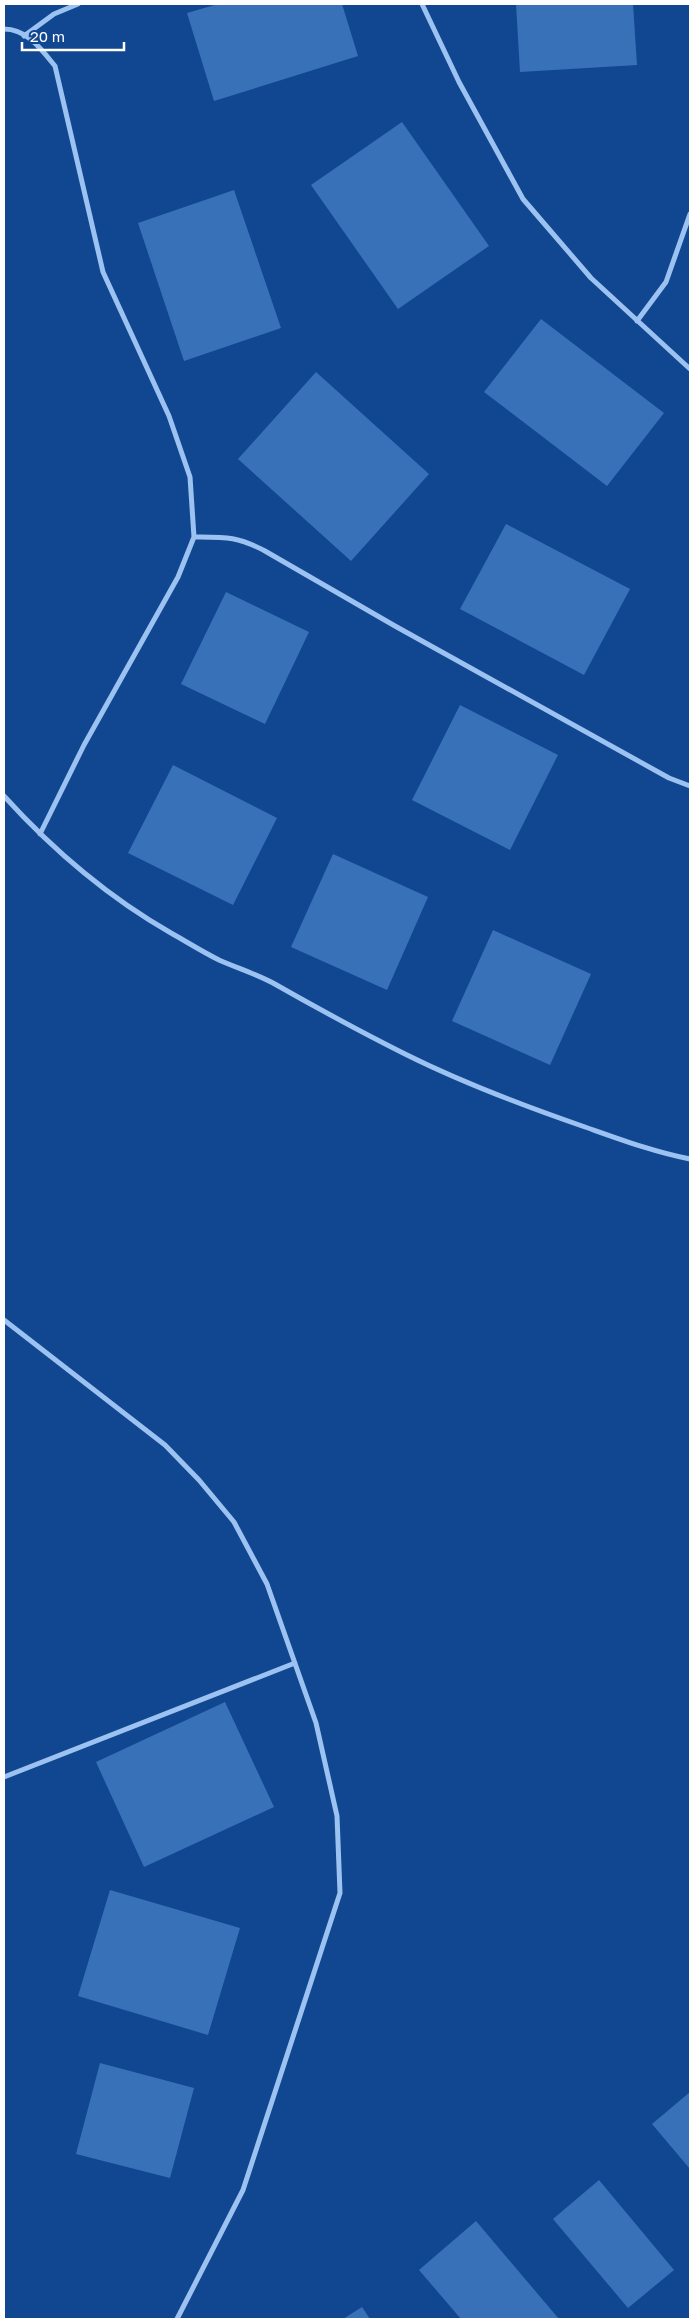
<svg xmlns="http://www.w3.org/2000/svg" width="694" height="2323" font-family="'Golos Text',sans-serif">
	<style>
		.building { fill: #3971b9 }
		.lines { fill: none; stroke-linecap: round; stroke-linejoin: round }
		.street { stroke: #9cc2f2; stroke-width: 5 }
	</style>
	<rect width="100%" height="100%" fill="#114790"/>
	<path class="building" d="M218,4H342L358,56L214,101L187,13Z
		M516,4H633L637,65L520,72Z
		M402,122L489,246L398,309L311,185Z
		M234,190L281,328L184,361L138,223Z
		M541,319L664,413L607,486L484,392Z
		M316,372L429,474L351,561L238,459Z
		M506,524L630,589L584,675L460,609Z
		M226,592L309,632L265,724L181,684Z
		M460,705L558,755L510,850L412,800Z
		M173,765L277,818L233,905L128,853Z
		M333,854L428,897L387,990L291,947Z
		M493,930L591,974L550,1065L452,1021Z
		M225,1702L274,1807L144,1867L96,1762Z
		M110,1890L240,1928L208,2035L78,1996Z
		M100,2063L194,2088L170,2178L76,2154Z
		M690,2092V2169L652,2124Z
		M599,2180L674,2270L628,2308L553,2219Z
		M476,2221L559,2319H461L419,2270Z
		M362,2307L370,2319H343Z"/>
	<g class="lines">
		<path class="street" d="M422,4L459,82L523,199L591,278L690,369
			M4,29C27,29 41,49 55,66L103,272L169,416L190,477L194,537L178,577L84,745L40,834
			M24,36L54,14L78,4
			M637,321L666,282L690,214
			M194,537C225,537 237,536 265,551L395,626L669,778L690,786
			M4,796C52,849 108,897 171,933C187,942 203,952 219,960C237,968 256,974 273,983C317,1008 361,1032 405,1054C463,1083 524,1106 585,1127C619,1139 654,1152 690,1159
			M4,1320L165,1445L199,1480L234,1522L267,1584L316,1723L337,1816L340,1893L243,2190L177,2319
			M4,1777L295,1663"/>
	</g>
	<rect width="694" height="2323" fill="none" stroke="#ffffff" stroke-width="10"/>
	<path d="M22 42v8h102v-8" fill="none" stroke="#ffffff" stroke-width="2.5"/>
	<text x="30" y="42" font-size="15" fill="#ffffff" stroke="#114790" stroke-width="4" paint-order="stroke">20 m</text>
</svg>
